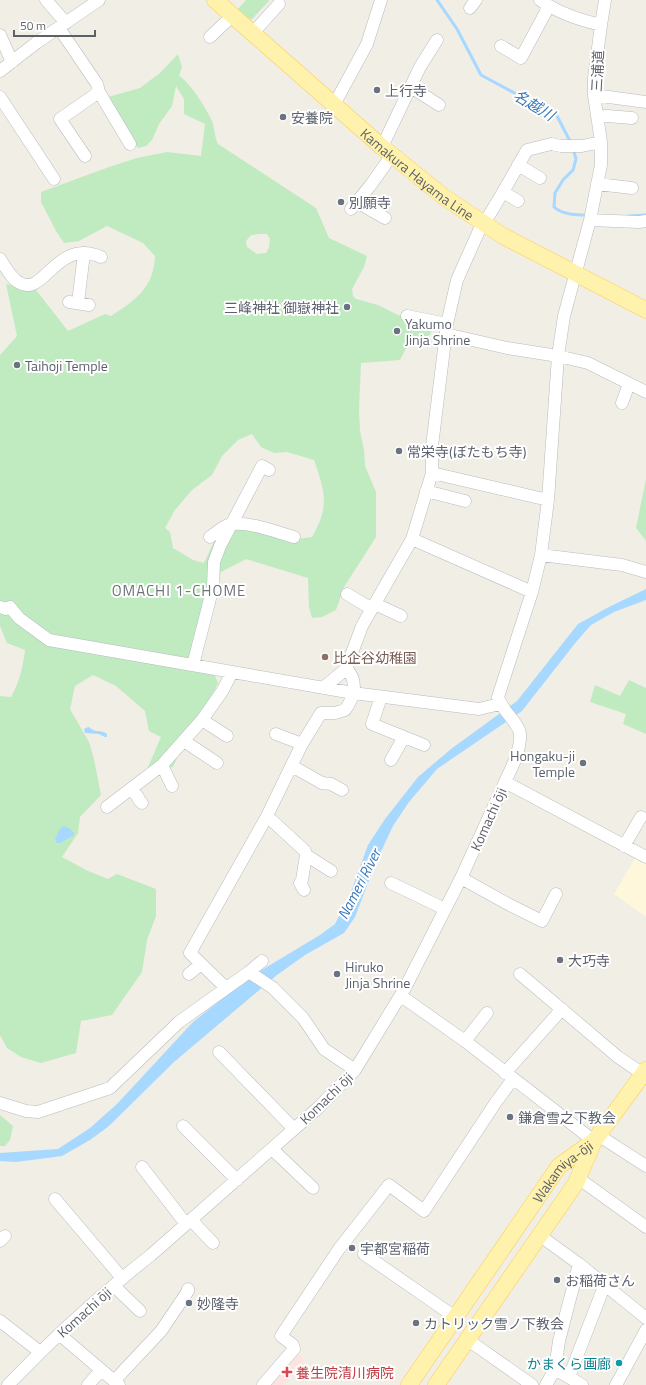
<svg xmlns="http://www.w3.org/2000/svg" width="646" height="1385" font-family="'Titillium Web','Noto Sans JP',sans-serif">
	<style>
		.commercial { fill: #fff7dc }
		.medical { fill: #fde4e1 }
		.green { fill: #c0eac0; fill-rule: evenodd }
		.water { fill: #a7d8ff }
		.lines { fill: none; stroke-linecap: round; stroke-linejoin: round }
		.stream { stroke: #a7d8ff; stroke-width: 3 }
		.minor-casing { stroke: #b8bbc0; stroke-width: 13 }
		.major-casing { stroke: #fdcd52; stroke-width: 17 }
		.minor { stroke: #fff; stroke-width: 12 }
		.major { stroke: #fff2ac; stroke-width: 16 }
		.worship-dot { fill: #6b7280; stroke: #fff; stroke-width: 1.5 }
		.education-dot { fill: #8d6e63; stroke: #fff; stroke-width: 1.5 }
		.culture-dot { fill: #0f9aa8; stroke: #fff; stroke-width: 1.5 }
		.health-dot { fill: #e0444e; stroke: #fff; stroke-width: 1.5 }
		.labels { text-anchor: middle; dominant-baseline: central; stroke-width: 4; stroke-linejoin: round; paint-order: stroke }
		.street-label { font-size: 14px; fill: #5d6167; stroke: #fff }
		.worship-label { font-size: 14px; fill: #5b616d; stroke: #fff; text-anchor: start }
		.education-label { font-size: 14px; fill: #785e54; stroke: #fff; text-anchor: start }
		.culture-label { font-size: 14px; fill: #0d838f; stroke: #fff; text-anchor: end }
		.health-label { font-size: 14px; fill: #be3a42; stroke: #fff; text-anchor: start }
		.water-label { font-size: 15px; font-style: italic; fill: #3a78ba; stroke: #fff }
		.neighbourhood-label { font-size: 15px; letter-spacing: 1px; fill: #6e7379; stroke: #fff }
	</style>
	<rect width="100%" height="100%" fill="#f1eee5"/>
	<path class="commercial" d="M635,858L646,864V917L614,894Z"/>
	<path class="medical" d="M294,1352L304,1359L284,1385H270Z"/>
	<path class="green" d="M246,0H268L269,1L251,20L238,9Z
		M178,54L182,67L179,76C188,80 207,109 211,119C215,127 214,136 218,144L316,208L329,238L367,256L364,267L352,289L353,296L356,299L378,305L398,315L426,322L430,325L431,333L426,338L411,339L400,360L361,363L359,409L360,431L364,450L365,466L376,492V537L344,587L336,610L322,617L312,618L309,607L308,578L246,559L221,572L199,665L212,669L218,683L201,718L191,728L173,767L146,772L161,737L149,731L145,711L116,686L93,675L75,686L70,709L89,742L94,759L101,795L80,817L78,833L62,857L88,871L108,879L117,874L156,889V916L147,940L142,972L112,1015L81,1021L76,1053L41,1063L21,1057L7,1048L0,1035V696L11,697C19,683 23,667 25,650L7,643L0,626V355L17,336L6,284L36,290L68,331L105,314L111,316C136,300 154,287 155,256L143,243L107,226L79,241L64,243L56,231L41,202V192L109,167L137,158L167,152L201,156L205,124L184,114V99L176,86L172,106L159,124L152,140L146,146L138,148L131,140L108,97L140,88L160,73ZM259,234H267L270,239L269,248L266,253L257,254L247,247L246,241L251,235ZM252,434L261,447L274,453L287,452L314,460C325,492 330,506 312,537L290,540L219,523L217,535L204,563L193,560L173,548L170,532L165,528L175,510L192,490L212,475L222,456L238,440Z
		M646,479V541L636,528Z
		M629,680L646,688V734L623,724L626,714L590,702L595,685L620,696Z
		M0,1115L13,1126L10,1140L5,1146H0Z"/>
	<path class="water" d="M646,589V600L614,612L591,625L576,642L522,711L437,769L409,802L393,826L376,862L355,917L344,933L305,955L277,975L174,1062L109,1126L90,1140L62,1156L16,1162L0,1161V1153L58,1149L90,1128L117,1104L193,1022L247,979L320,935L335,924L349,897L368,845L385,819L418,777L451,749L517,701L578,624L609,607Z
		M88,727C90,727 91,729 93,730C97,732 102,730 107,734V737H105L99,734L85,733L84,729Z
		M63,826L69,828L74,833V835L60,843H57L55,840C57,835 59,829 63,826Z"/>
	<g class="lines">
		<path class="stream" d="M437,0L457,29L481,75L557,116L571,143
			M573,148L576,159L573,170L563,180L555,193L554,207C563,215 577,215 588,215
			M628,216L646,215"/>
		<g class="minor-casing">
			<path id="minor" d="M46,0L66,23
				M540,0C558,13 579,20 601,25
				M470,8L476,0
				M59,28L97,84L99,92L130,144
				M252,34L279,4
				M0,35L12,62
				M210,37L232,16
				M501,46L521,58L549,6
				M0,71L36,43L99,0
				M411,87L439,105
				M594,95L646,102
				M0,97L54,179
				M334,105L367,44L381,0
				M597,117L607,116L632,118
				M382,147L420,67L437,40
				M85,156L60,119L99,92
				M518,165L540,178
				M597,184L632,188
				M503,192L518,201
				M357,202L385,218
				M351,209L370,186L392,155
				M590,220L639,222L646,221
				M0,259C5,266 11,279 20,283C44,297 57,237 101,257
				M69,302L89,305
				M78,303L84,253
				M407,316L447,324
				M446,334L507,348L558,356L588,363L646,392
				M622,403L629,384
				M432,473L548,500
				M426,491L465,501
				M210,537C217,532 224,525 232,524C251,522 276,532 294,537
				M412,539L532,592
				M541,555L622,565L646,572
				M347,594L372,609
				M375,604L401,616
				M0,607L6,609L10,607L19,618L49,640L353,693L479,709L500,704
				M193,665L213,587L214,562L220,546L262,466L269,470
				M323,688L346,669
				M381,697L372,724L404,737L391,760
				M202,720L227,736
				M276,734L302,744
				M404,737L424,745
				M184,741L217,763
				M162,765L172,786
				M292,766L322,783L331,784L342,790
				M505,782L646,857
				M131,789L138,797L139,800L142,803
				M107,807L162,765L202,720L223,690L232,672
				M267,816L305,851L306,855L302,880L300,883L304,890
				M624,846L641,817
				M306,855L331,871
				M461,878L508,904L542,921L556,894
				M391,883L445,909
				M249,972L273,988L303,1018L324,1049L355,1070
				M189,974L201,964
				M520,974L618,1057L643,1074
				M226,988L190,953L266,818L302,744L321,713H335L345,710C354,698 359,680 346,669L362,626L412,539L432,473V446L447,324L457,280L482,224L488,217L503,192L527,150L551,144L561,146H582L601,142
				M401,996L465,1041L594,1141
				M465,1041L487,1013
				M219,1052L294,1129
				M505,1073L562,1009
				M0,1103L26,1111L38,1112L110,1088L179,1022L249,972L262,961
				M183,1126L237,1180
				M598,1135L646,1166
				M272,1149L313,1188
				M142,1167L186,1224
				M578,1178L646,1227
				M55,1199L122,1278
				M191,1220L213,1243
				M539,1235L579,1264L646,1318
				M0,1241L5,1236
				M364,1254L455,1317
				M114,1286L140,1311
				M0,1321L40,1352
				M59,1334L119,1385
				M468,1340L532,1385
				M555,1369L559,1341L579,1264
				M569,1377L605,1284
				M114,1381L161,1331L188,1291V1289
				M8,1385C52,1339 100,1295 151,1255L318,1108L355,1070L405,988L461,878L516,758C518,750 521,742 520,734C519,723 502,711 498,697L532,592L541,555L548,500L558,356L564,316L590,220L601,165V142L594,95V78L601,25L605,0
				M88,1385L101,1370
				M263,1385L294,1349L293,1345L281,1336L339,1249L389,1185L424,1211L496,1102L513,1079
				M546,1385L555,1369L582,1385
				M616,1385L646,1330"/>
		</g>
		<g class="major-casing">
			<g id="major">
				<path id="s1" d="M215,0L382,147L444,197L503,236L646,310"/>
				<path id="s2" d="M409,1385L559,1166L594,1141"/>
				<path d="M436,1385L576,1183L594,1141L646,1070"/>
			</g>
		</g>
		<use href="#minor" class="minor"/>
		<use href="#major" class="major"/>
	</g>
	<g class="worship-dot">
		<circle cx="377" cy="90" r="4"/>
		<circle cx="283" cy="117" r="4"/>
		<circle cx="341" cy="202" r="4"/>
		<circle cx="347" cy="307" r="4"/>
		<circle cx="397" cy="331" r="4"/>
		<circle cx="17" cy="365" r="4"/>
		<circle cx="399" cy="451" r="4"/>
		<circle cx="583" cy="763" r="4"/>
		<circle cx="560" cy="960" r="4"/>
		<circle cx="337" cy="974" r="4"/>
		<circle cx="510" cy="1117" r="4"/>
		<circle cx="352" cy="1248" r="4"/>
		<circle cx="557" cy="1280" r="4"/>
		<circle cx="189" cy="1303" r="4"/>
		<circle cx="416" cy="1323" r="4"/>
	</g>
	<circle class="education-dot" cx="325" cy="657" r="4"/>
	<circle class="culture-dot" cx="619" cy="1363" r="4"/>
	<path class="health-dot" d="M285 1366h4v4h4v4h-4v4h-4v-4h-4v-4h4z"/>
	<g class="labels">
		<g class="street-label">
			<text transform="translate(597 71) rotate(-87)">三浦道</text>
			<text stroke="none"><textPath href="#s1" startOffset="267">Kamakura Hayama Line</textPath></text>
			<text transform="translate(488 819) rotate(-66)">Komachi ōji</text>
			<text transform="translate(326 1098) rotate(-44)">Komachi ōji</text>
			<text stroke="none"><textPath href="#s2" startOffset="264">Wakamiya-ōji</textPath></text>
			<text transform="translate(84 1312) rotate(-42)">Komachi ōji</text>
		</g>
		<g class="worship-label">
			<text x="385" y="90">上行寺</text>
			<text x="291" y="117">安養院</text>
			<text x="349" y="202">別願寺</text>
			<text x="339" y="307" text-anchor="end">三峰神社 御嶽神社</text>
			<text x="405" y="323">Yakumo<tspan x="405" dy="16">Jinja Shrine</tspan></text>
			<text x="25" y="365">Taihoji Temple</text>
			<text x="407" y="451">常栄寺(ぼたもち寺)</text>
			<text x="575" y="755" text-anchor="end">Hongaku-ji<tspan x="575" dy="16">Temple</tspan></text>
			<text x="568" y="960">大巧寺</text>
			<text x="345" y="966">Hiruko<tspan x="345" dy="16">Jinja Shrine</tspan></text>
			<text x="518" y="1117">鎌倉雪之下教会</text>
			<text x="360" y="1248">宇都宮稲荷</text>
			<text x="565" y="1280">お稲荷さん</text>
			<text x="197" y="1303">妙隆寺</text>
			<text x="424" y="1323">カトリック雪ノ下教会</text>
		</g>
		<g class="education-label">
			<text x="333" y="657">比企谷幼稚園</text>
		</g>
		<g class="culture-label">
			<text x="611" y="1363">かまくら画廊</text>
		</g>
		<g class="health-label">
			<text x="296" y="1372">養生院清川病院</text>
		</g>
		<g class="water-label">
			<text transform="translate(534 105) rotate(31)">名越川</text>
			<text transform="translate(359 884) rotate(-63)">Nameri River</text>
		</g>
		<g class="neighbourhood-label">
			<text x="179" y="590">OMACHI 1-CHOME</text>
		</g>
	</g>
	<path d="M14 30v6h81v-6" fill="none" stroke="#5d6167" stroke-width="2"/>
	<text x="20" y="30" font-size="12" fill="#5d6167" stroke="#ffffff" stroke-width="3" paint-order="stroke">50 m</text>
</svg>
